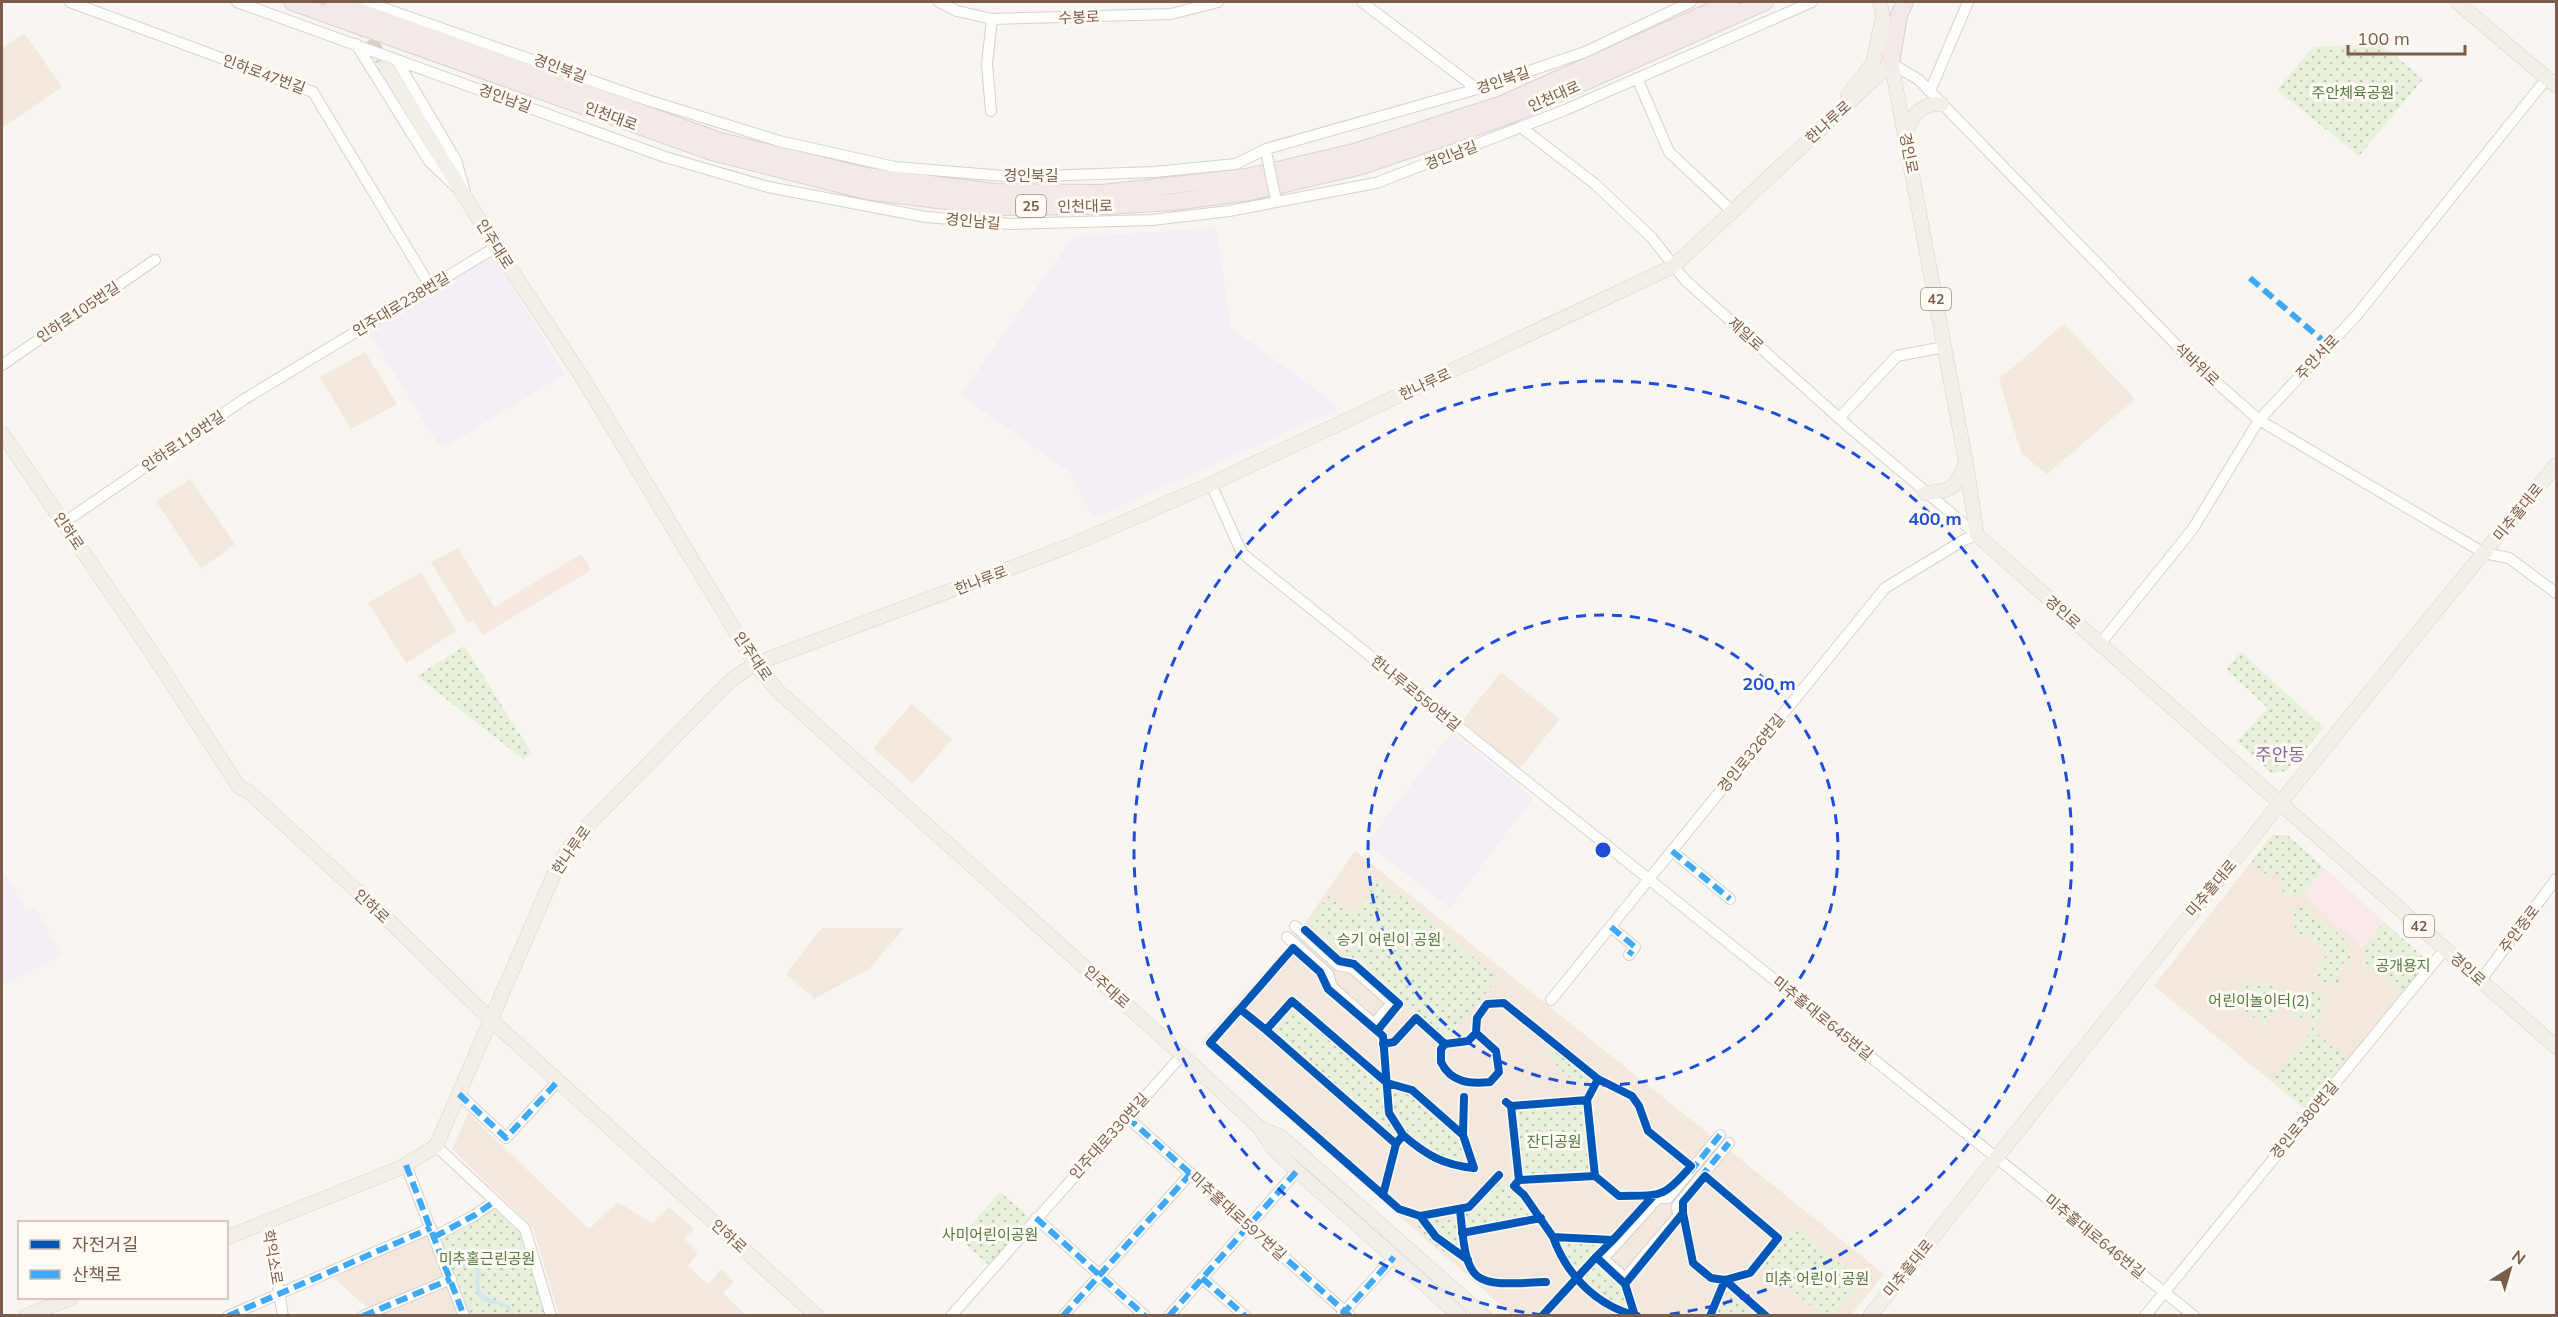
<svg xmlns="http://www.w3.org/2000/svg" width="2558" height="1317" font-family="Mulish,'Noto Sans KR',sans-serif">
	<style>
		.residential { fill: #f2e8de }
		.commercial { fill: #f6e8e1 }
		.education { fill: #f6eef6 }
		.medical { fill: #fae9e9 }
		.grass { fill: url(#grass-dots) }
		.water { fill: #d0e8ea }
		.lines { fill: none; stroke-linecap: round; stroke-linejoin: round }
		.major-tunnel { stroke: #d9cfc7; stroke-width: 14; stroke-dasharray: 14 7; stroke-linecap: butt }
		.minor-casing { stroke: #d7d1cb; stroke-width: 12 }
		.major-casing { stroke: #dad1cc; stroke-width: 15 }
		.highway-casing { stroke: #dad1cc; stroke-width: 18 }
		.minor { stroke: #fefefd; stroke-width: 10 }
		.major { stroke: #f3eee8; stroke-width: 14 }
		.highway { stroke: #f2eae7; stroke-width: 16 }
		.minor-bridge-casing { stroke: #d7d1cb; stroke-width: 12; stroke-linecap: butt }
		.minor-bridge { stroke: #fefefd; stroke-width: 10 }
		.quiet { stroke: #3fa9f5; stroke-width: 6; stroke-dasharray: 12 6; stroke-linecap: butt }
		.cycleway-casing { stroke: #fffaf3; stroke-width: 11 }
		.cycleway { stroke: #0057b8; stroke-width: 8 }
		.ring { fill: none; stroke: #1d4ed8; stroke-width: 3; stroke-dasharray: 10 8 }
		.labels { text-anchor: middle; dominant-baseline: central; stroke-width: 6; stroke-linejoin: round; paint-order: stroke }
		.shield { fill: #fffaf3; stroke: #a28b7f; stroke-width: 1.5 }
		.shield-label { font-size: 14px; font-weight: bold; fill: #7a5c4d }
		.street-label { font-size: 15px; fill: #7a5c4d; stroke: #fffaf3 }
		.park-label { font-size: 15px; fill: #537a41; stroke: #fffaf3 }
		.quarter-label { font-size: 18px; fill: #846695; stroke: #fffaf3 }
		.centre { fill: #1d4ed8; stroke: #fffaf3; stroke-width: 3 }
		.ring-label { font-size: 18px; text-anchor: middle; font-weight: bold; fill: #1d4ed8; stroke: #fffaf3; stroke-width: 6; stroke-linejoin: round; paint-order: stroke }
	</style>
	<defs>
		<pattern id="grass-dots" width="8" height="8" patternUnits="userSpaceOnUse" patternTransform="scale(1.5)"><rect width="8" height="8" fill="#e7f0db"/><path d="M2 2h.1M6 6h.1" fill="none" stroke="#c0c6b4" stroke-width="1.8" stroke-linecap="round"/></pattern>
	</defs>
	<rect width="100%" height="100%" fill="#f9f5f0"/>
	<path class="residential" d="M24,33L62,87L2,128V48Z
		M2064,324L2135,399L2047,474L2021,453L1999,379Z
		M365,352L397,404L351,429L320,377Z
		M190,479L235,544L201,569L156,501Z
		M458,548L495,608L468,623L431,562Z
		M421,572L456,631L406,663L368,603Z
		M1501,672L1560,719L1519,769L1462,721Z
		M912,704L952,739L913,784L873,748Z
		M2272,835H2287L2430,963L2308,1111L2154,986Z
		M1355,851L1884,1274L1851,1315H1512L1201,1042L1292,941Z
		M822,928H904L869,969L814,999L786,974Z
		M468,1113L589,1229L618,1202L652,1223L669,1207L694,1229L684,1239L698,1253L688,1266L708,1285L721,1269L734,1282L723,1293L746,1315H559L533,1228L452,1149Z
		M426,1235L444,1276L368,1308L339,1283L333,1273Z
		M448,1284L461,1316H375Z"/>
	<path class="commercial" d="M581,554L591,570L483,635L473,620Z"/>
	<path class="education" d="M1216,228L1231,328L1330,400L1336,410L1093,518L1071,473L960,395L1073,237Z
		M493,255L565,374L441,449L368,331Z
		M1452,732L1533,798L1450,908L1366,843Z
		M2,869L26,909H36L61,956L2,985Z"/>
	<path class="medical" d="M2324,868L2384,922L2363,948L2303,894Z"/>
	<path class="grass" d="M2381,44L2423,79L2359,156L2277,90L2313,47Z
		M464,646L531,752L523,759L417,676Z
		M2241,652L2324,728L2286,771L2271,773L2237,741L2268,708L2226,669Z
		M2272,835H2287L2324,868L2303,894L2283,895L2281,874L2267,875L2251,863Z
		M1380,879L1498,978L1448,1038L1308,924L1328,896L1352,915Z
		M2305,907L2347,941L2351,963L2338,964L2340,985L2337,986L2336,982L2319,986L2316,972L2328,952L2305,934L2296,935L2291,909H2294L2295,913L2298,908Z
		M2384,922L2430,963L2403,995L2387,980L2385,967L2365,969L2363,948Z
		M2255,982L2271,983L2286,995L2320,990L2324,1013L2313,1030L2349,1061L2308,1111L2271,1081L2312,1030V1017L2292,1018L2290,998L2279,999L2280,1012L2268,1015L2267,1027L2230,1000L2243,996L2242,984Z
		M1292,1005L1333,1040L1310,1066L1269,1030Z
		M1334,1042L1385,1085C1385,1105 1387,1119 1400,1135L1395,1141L1312,1068Z
		M1554,1046L1590,1076L1583,1084C1567,1079 1556,1067 1548,1052Z
		M1390,1086C1412,1090 1452,1119 1462,1138C1466,1146 1468,1157 1471,1165C1421,1161 1395,1136 1390,1086Z
		M1585,1103L1593,1172L1522,1177L1516,1109Z
		M1499,1178L1522,1197L1535,1215L1465,1230L1463,1216Z
		M1000,1192L1031,1218L989,1265L959,1238Z
		M495,1208L524,1234L547,1315H464L434,1237Z
		M1451,1218L1456,1223L1464,1266C1446,1253 1426,1241 1415,1222Z
		M1795,1227L1862,1282L1833,1315H1821L1764,1265Z
		M1555,1239L1595,1243L1601,1248L1577,1275L1567,1264Z
		M1595,1260L1624,1285L1632,1312L1605,1301L1580,1279Z
		M1727,1289L1756,1315H1716Z"/>
	<path class="water" d="M458,1248L478,1266L481,1274C472,1298 495,1298 510,1306L513,1314C511,1312 507,1308 503,1306C495,1302 487,1305 480,1298C470,1287 483,1272 470,1263L464,1269L451,1262L450,1253L453,1249Z"/>
	<g class="lines">
		<path class="major-tunnel" d="M359,22L382,60"/>
		<g class="minor-casing">
			<path id="minor" d="M70,2L313,92L430,286
				M237,2L665,157L768,187L926,217L1011,224L1152,220L1229,211L1376,183L1565,110L1812,2
				M366,2L644,99L779,141L895,167L1016,177L1154,172L1236,164L1266,149L1477,89L1585,52L1691,2
				M939,2L957,11L992,19L1171,14L1218,2
				M1362,2L1477,89
				M356,44L429,161L458,189
				M396,59L456,160L465,192
				M1891,63L1919,80L2189,358L2259,420L2484,553L2509,558L2556,593
				M1637,78L1669,152L1732,211
				M1930,91L1968,2
				M991,111L987,64L992,19
				M1522,128L1595,184L1652,238L1685,280L1849,427L1977,535
				M2,365L155,260
				M1839,418L1897,356L1944,347
				M1211,484L1242,553L1248,558L2194,1316
				M63,523L243,400L496,247
				M2100,644L2192,530L2259,420L2356,316L2547,78
				M1672,851L1730,899
				M1611,927L1635,947L1629,955
				M1287,937L1328,974L1332,987L1374,1024L1392,1003L1352,968L1338,965L1295,926
				M2481,980L2556,879
				M1551,1000L1885,588L1964,540L1977,535
				M459,1094L506,1138L558,1081
				M1127,1117L1350,1316
				M1720,1135L1668,1198H1658L1603,1259L1625,1278L1678,1216L1677,1206L1729,1143
				M436,1146L525,1229L551,1316
				M406,1165L464,1316
				M1036,1218L1145,1316
				M267,1222L283,1316
				M434,1237L475,1215L495,1201
				M1202,1278L1245,1316
				M1342,1314L1394,1257
				M228,1316L431,1228
				M363,1316L451,1279
				M951,1316L1182,1055
				M1063,1316L1191,1173
				M1169,1316L1297,1171
				M2145,1316L2445,949"/>
		</g>
		<g class="major-casing">
			<path id="major" d="M1880,2L1966,463L1977,535L2556,1047
				M2457,2L2556,86
				M386,67L492,241L582,377L755,664L778,691L1182,1055L1260,1128L1272,1147L1297,1171L1460,1316
				M1848,95L1873,63L1881,25
				M1906,135C1911,115 1921,103 1942,104
				M2,433L150,650L239,787L249,792L380,912L491,1020L817,1316
				M1925,493C1952,491 1955,489 1965,465
				M1260,1128L1281,1137L1484,1316
				M226,1238L400,1168L436,1146L555,872L568,849L589,824L731,680L755,664L776,656L1069,546L1211,484L1674,266L1891,63
				M26,1316L71,1298
				M1870,1316C2098,1031 2324,745 2556,465"/>
		</g>
		<g class="highway-casing">
			<path id="highway" d="M292,2L712,152L866,191L994,207L1106,206L1173,202L1250,192L1362,166L1508,116L1765,2
				M333,2L720,141L866,176L995,192L1102,193L1247,177L1354,152L1502,104L1731,2
				M1891,63L1899,15L1905,2"/>
		</g>
		<use href="#minor" class="minor"/>
		<use href="#major" class="major"/>
		<use href="#highway" class="highway"/>
		<g class="minor-bridge-casing">
			<path id="minor-bridge" d="M1267,156L1275,196"/>
		</g>
		<use href="#minor-bridge" class="minor-bridge"/>
		<path class="quiet" d="M2250,278L2328,345
			M1672,851L1730,899
			M1611,927L1635,947L1629,955
			M459,1094L506,1138L558,1081
			M1127,1117L1350,1316
			M406,1165L464,1316
			M1690,1172L1720,1135
			M1700,1178L1729,1143
			M1036,1218L1145,1316
			M434,1237L475,1215L495,1201
			M1202,1278L1245,1316
			M1342,1315L1394,1257
			M228,1316L431,1228
			M363,1316L451,1279
			M1063,1316L1191,1173
			M1169,1316L1297,1171"/>
		<g class="cycleway-casing">
			<path id="cycleway" d="M1305,930L1339,961L1354,964L1399,1004L1377,1031L1383,1036L1389,1113L1403,1135L1396,1144L1383,1195
				M1240,1009L1293,948L1320,972L1328,989L1377,1031
				M1266,1030L1240,1009L1210,1043L1399,1209L1420,1216
				M1476,1033L1477,1018L1487,1004L1504,1003L1598,1079L1587,1100
				M1383,1044L1394,1042L1416,1018L1445,1044L1468,1041L1476,1033L1496,1051L1499,1072L1490,1082C1470,1084 1451,1083 1441,1062V1049L1445,1044
				M1506,1102L1511,1106L1587,1100L1595,1176L1519,1180L1511,1106
				M1403,1135C1426,1155 1443,1165 1474,1168L1463,1135
				M1396,1144L1266,1030L1292,1001L1387,1083L1412,1090L1463,1135L1464,1097
				M1595,1176L1619,1196C1661,1195 1663,1199 1691,1166L1648,1131L1639,1106L1632,1096L1598,1079
				M1519,1180L1514,1186L1524,1195L1553,1237L1613,1240L1654,1195
				M1460,1209C1467,1287 1471,1286 1546,1282
				M1462,1233L1541,1218
				M1553,1237C1567,1276 1597,1306 1637,1316
				M1613,1240L1596,1257L1625,1284L1635,1316
				M1468,1260L1436,1237L1420,1216L1469,1207L1499,1175
				M1625,1284L1683,1213V1202L1705,1176L1778,1238L1750,1273L1725,1280L1711,1278L1693,1263L1683,1213
				M1542,1316L1596,1257
				M1710,1316L1725,1280L1766,1316"/>
		</g>
		<use href="#cycleway" class="cycleway"/>
	</g>
	<g class="ring">
		<circle cx="1603" cy="850" r="235"/>
		<path d="M1542 1315A469 469 0 1 1 1664 1315"/>
	</g>
	<g class="labels">
		<g class="shield">
			<rect x="1016" y="195" width="30" height="22" rx="4.5"/>
			<rect x="1921" y="288" width="30" height="22" rx="4.5"/>
			<rect x="2404" y="915" width="30" height="22" rx="4.5"/>
		</g>
		<g class="shield-label">
			<text x="1031" y="206">25</text>
			<text x="1936" y="299">42</text>
			<text x="2419" y="926">42</text>
		</g>
		<g class="street-label">
			<text transform="translate(1079 17) rotate(-2)">수봉로</text>
			<text transform="translate(560 68) rotate(20)">경인북길</text>
			<text transform="translate(264 74) rotate(20)">인하로47번길</text>
			<text transform="translate(1503 80) rotate(-19)">경인북길</text>
			<text transform="translate(1554 96) rotate(-24)">인천대로</text>
			<text transform="translate(505 98) rotate(20)">경인남길</text>
			<text transform="translate(611 116) rotate(20)">인천대로</text>
			<text transform="translate(1828 122) rotate(-42)">한나루로</text>
			<text transform="translate(1909 153) rotate(79)">경인로</text>
			<text transform="translate(1451 155) rotate(-21)">경인남길</text>
			<text x="1031" y="175">경인북길</text>
			<text transform="translate(1085 206) rotate(-1)">인천대로</text>
			<text transform="translate(973 221) rotate(5)">경인남길</text>
			<text transform="translate(495 244) rotate(58)">인주대로</text>
			<text transform="translate(401 304) rotate(-31)">인주대로238번길</text>
			<text transform="translate(78 312) rotate(-34)">인하로105번길</text>
			<text transform="translate(1746 334) rotate(42)">제일로</text>
			<text transform="translate(2317 357) rotate(-47)">주안서로</text>
			<text transform="translate(2197 364) rotate(43)">석바위로</text>
			<text transform="translate(1425 384) rotate(-25)">한나루로</text>
			<text transform="translate(183 441) rotate(-34)">인하로119번길</text>
			<text transform="translate(2518 512) rotate(-51)">미추홀대로</text>
			<text transform="translate(69 531) rotate(56)">인하로</text>
			<text transform="translate(981 580) rotate(-21)">한나루로</text>
			<text transform="translate(2063 612) rotate(41)">경인로</text>
			<text transform="translate(753 656) rotate(56)">인주대로</text>
			<text transform="translate(1416 693) rotate(39)">한나루로550번길</text>
			<text transform="translate(1751 753) rotate(-51)">경인로326번길</text>
			<text transform="translate(571 850) rotate(-55)">한나루로</text>
			<text transform="translate(2211 888) rotate(-50)">미추홀대로</text>
			<text transform="translate(372 906) rotate(43)">인하로</text>
			<text transform="translate(2519 929) rotate(-53)">주안중로</text>
			<text transform="translate(2468 969) rotate(42)">경인로</text>
			<text transform="translate(1107 987) rotate(42)">인주대로</text>
			<text transform="translate(1823 1018) rotate(39)">미추홀대로645번길</text>
			<text transform="translate(2304 1120) rotate(-50)">경인로380번길</text>
			<text transform="translate(1109 1136) rotate(-48)">인주대로330번길</text>
			<text transform="translate(1238 1216) rotate(42)">미추홀대로597번길</text>
			<text transform="translate(729 1236) rotate(42)">인하로</text>
			<text transform="translate(2095 1236) rotate(39)">미추홀대로646번길</text>
			<text transform="translate(273 1257) rotate(80)">학익소로</text>
			<text transform="translate(1908 1268) rotate(-51)">미추홀대로</text>
		</g>
		<g class="park-label">
			<text x="2353" y="92">주안체육공원</text>
			<text x="1389" y="939">승기 어린이 공원</text>
			<text x="2403" y="965">공개용지</text>
			<text x="2259" y="1000">어린이놀이터(2)</text>
			<text x="1554" y="1141">잔디공원</text>
			<text x="990" y="1234">사미어린이공원</text>
			<text x="487" y="1258">미추홀근린공원</text>
			<text x="1817" y="1278">미추 어린이 공원</text>
		</g>
		<g class="quarter-label">
			<text x="2280" y="754">주안동</text>
		</g>
	</g>
	<circle cx="1603" cy="850" r="9" class="centre"/>
	<g class="ring-label">
		<text x="1935" y="525">400 m</text>
		<text x="1769" y="690">200 m</text>
	</g>
	<rect width="2558" height="1317" fill="none" stroke="#7a5c4d" stroke-width="6"/>
	<rect x="18" y="1221" width="210" height="78" fill="#fffaf3" stroke="#cabbb1" stroke-width="1.5"/>
	<rect x="30" y="1240" width="30" height="9" fill="#0057b8" stroke="#cabbb1" stroke-width="1.5"/>
	<text x="72" y="1251" font-size="18" fill="#7a5c4d">자전거길</text>
	<rect x="30" y="1270" width="30" height="9" fill="#3fa9f5" stroke="#cabbb1" stroke-width="1.5"/>
	<text x="72" y="1281" font-size="18" fill="#7a5c4d">산책로</text>
	<g transform="translate(2510 1269) rotate(37)" stroke="#fffaf3" stroke-width="4.5" paint-order="stroke">
	<path d="M0-4.5L10 22L0 15L-10 22Z" fill="#7a5c4d"/>
	<text y="-9" font-size="16" font-weight="bold" text-anchor="middle" fill="#7a5c4d">N</text>
	</g>
	<path d="M2348 45v9h117v-9" fill="none" stroke="#7a5c4d" stroke-width="3"/>
	<text x="2357" y="45" font-size="18" fill="#7a5c4d" stroke="#fffaf3" stroke-width="4.5" paint-order="stroke">100 m</text>
</svg>
